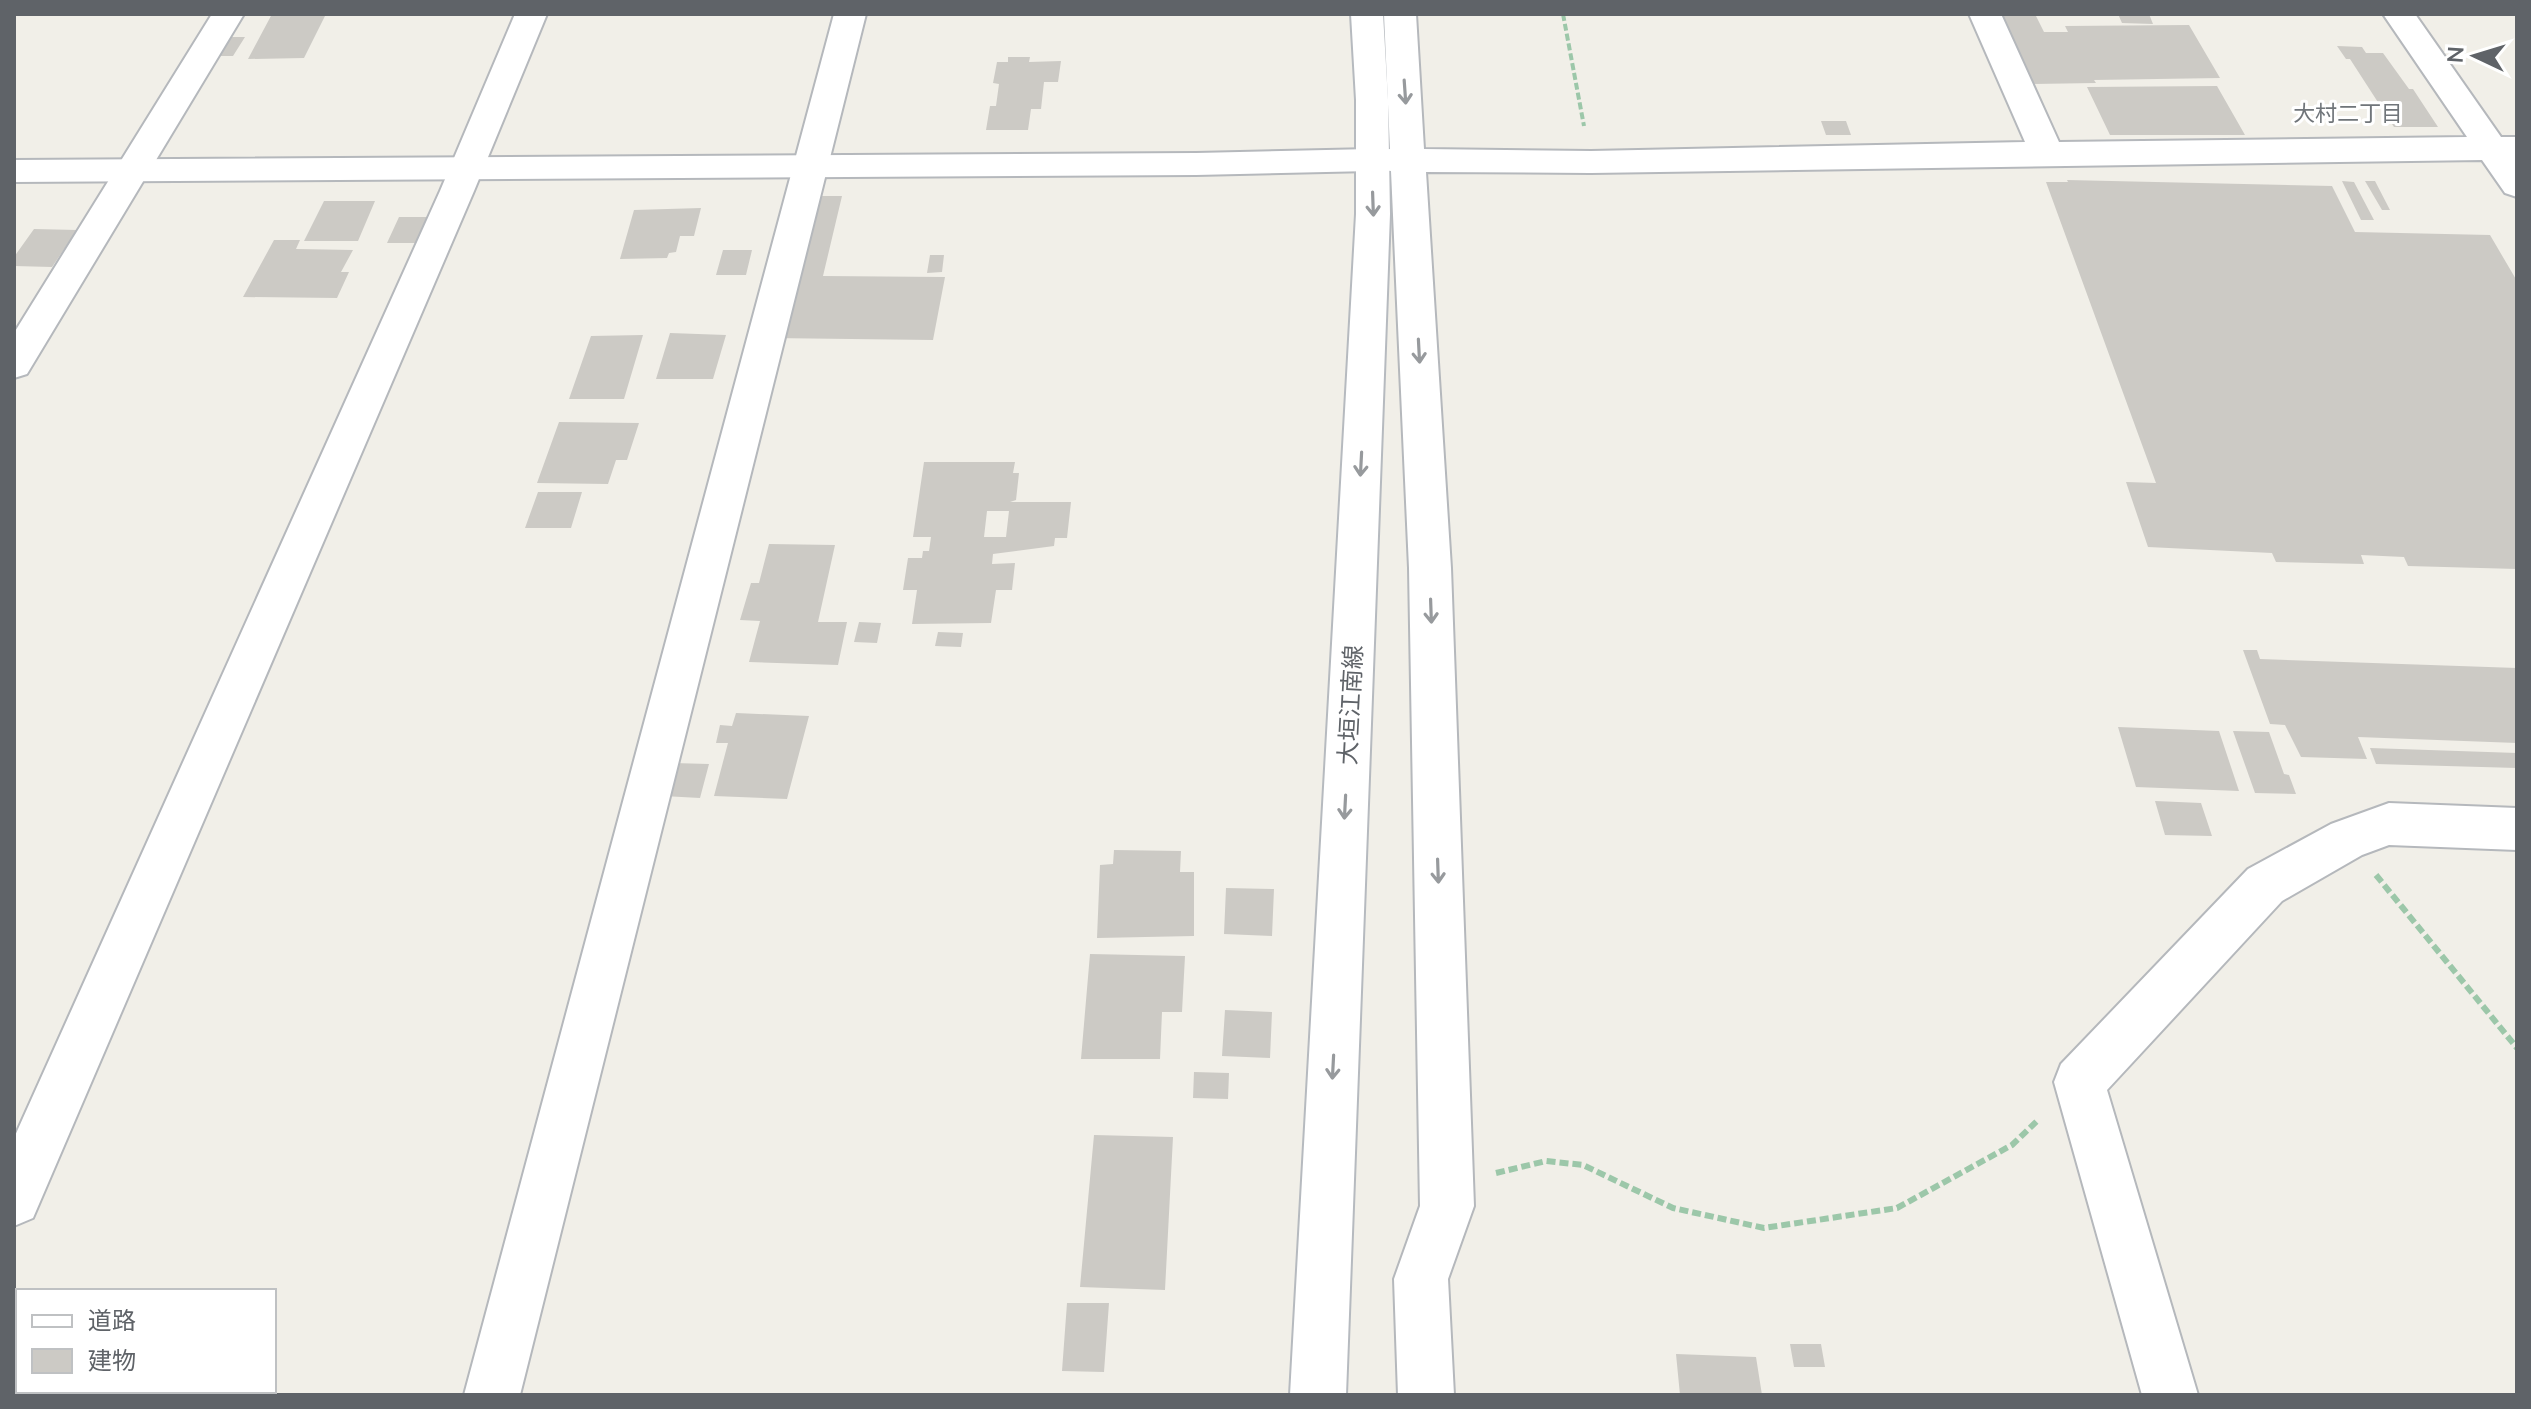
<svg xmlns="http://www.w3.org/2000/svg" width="2531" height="1409" font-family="Mulish,'Noto Sans JP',sans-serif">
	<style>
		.building { fill: #cccac5; fill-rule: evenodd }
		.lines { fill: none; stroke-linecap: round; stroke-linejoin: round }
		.minor-casing { stroke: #b5b8bc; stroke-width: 4 }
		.tertiary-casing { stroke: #b5b8bc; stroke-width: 4 }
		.secondary-casing { stroke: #b6babf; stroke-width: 4 }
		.path-far1 { stroke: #9cc7a9; stroke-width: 4; stroke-dasharray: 7 3; stroke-linecap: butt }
		.path { stroke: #9cc7a9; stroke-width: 6; stroke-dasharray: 9 4; stroke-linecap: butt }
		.minor { fill: #fff; fill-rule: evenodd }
		.tertiary { fill: #fff; fill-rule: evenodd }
		.secondary { fill: #fff; fill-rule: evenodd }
		.oneway { stroke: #979a9d }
		.labels { text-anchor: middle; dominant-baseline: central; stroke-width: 6; stroke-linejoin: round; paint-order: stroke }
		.far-neighbourhood-label { font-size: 22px; fill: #70757a; stroke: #fff }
		.street-label { font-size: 24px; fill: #5f6368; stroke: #fff }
	</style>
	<rect width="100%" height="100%" fill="#f1efe8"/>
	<path class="building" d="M272,14H326L304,58L248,59Z
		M2000,14H2035L2044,32H2068L2065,26L2189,25L2220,78L2094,80L2096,83L2033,84Z
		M2118,14H2149L2153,24L2122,23Z
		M226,37H245L233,56H215Z
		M2337,46L2362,47L2366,53H2383L2409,89H2413L2438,127H2394L2350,59H2346Z
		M1008,57H1030L1029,62L1061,61L1058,82H1044L1041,109H1031L1028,130H986L990,106H996L999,84L993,83L997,62H1008Z
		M2217,86L2245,135H2110L2087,87Z
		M1821,121H1846L1851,135H1826Z
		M2067,180L2332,186L2355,232L2490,235L2517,281V569L2408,566L2404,557L2361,555L2364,564L2276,562L2272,553L2148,547L2126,482L2156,483L2046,182H2068Z
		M2342,181L2354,182L2374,220H2361Z
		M2365,181H2375L2390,210H2382Z
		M818,196H842L823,276L945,277L933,340L770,338Z
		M324,201H375L358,241H304Z
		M701,208L694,236H680L676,252L669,253L667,258L620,259L634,210Z
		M399,217H435L424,243H387Z
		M34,229L77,230L52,267L14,266V257Z
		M274,240H300L296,249L353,250L341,272H349L337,298L243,297Z
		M723,250H752L746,275H716Z
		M930,255H944L942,272L927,273Z
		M670,333L726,335L713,379H656Z
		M643,335L624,399H569L591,336Z
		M559,422L639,423L627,460H616L608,484L537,483Z
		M924,462H1015L1013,473H1019L1016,500L1010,502H1071L1067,538H1055L1054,546L993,554L992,564L1015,563L1012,590H996L991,623L912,624L917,590H903L908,558H922L923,551H929L931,537H913ZM987,511H1009L1006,537H984Z
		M538,492H582L571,528H525Z
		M769,544L835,545L818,622H847L838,665L749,662L760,621L740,620L751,583H759Z
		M859,622L881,623L877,643L854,642Z
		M938,632L963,633L961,647L935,646Z
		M2243,650H2257L2260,659L2517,668V743L2358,737L2367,759L2301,757L2285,725L2270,724Z
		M736,713L809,716L787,799L714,796L728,743H716L720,725L732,726Z
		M2118,727L2219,731L2239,791L2136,787Z
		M2233,731L2269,732L2284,774L2289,775L2296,794L2255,793Z
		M2370,748L2517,753V768L2376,764Z
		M673,763L709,764L700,798L663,796Z
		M2155,801L2201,803L2212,836L2165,835Z
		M1114,850L1181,851L1180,872H1194V936L1097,938L1100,865L1113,864Z
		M1226,888L1274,889L1272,936L1224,934Z
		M1090,954L1185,956L1182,1012H1162L1160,1059H1081Z
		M1225,1010L1272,1012L1270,1058L1222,1056Z
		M1194,1072L1229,1073L1228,1099L1193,1098Z
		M1094,1135L1173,1137L1165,1290L1080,1287Z
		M1067,1303H1109L1104,1372L1062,1371Z
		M1790,1344H1821L1825,1367H1794Z
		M1676,1354L1756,1357L1762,1395H1680Z"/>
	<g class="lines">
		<g class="minor-casing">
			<path id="minor" d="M212,14H244L27,374L14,378V333Z
				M515,14H547L474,191L33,1218L14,1226V1138L440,191Z
				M834,14H866L520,1395H464Z
				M1384,14H1416L1424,149L1591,151L2025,142L1969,14H2001L2059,142L2467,137L2383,14H2415L2501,137H2517V197L2505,193L2482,160L1591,173L1426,172L1451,568L1474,1206L1448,1279L1454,1395H1398L1394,1279L1420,1206L1409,568L1391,171L1368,168L1363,160L1368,152L1390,149Z
				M2389,803L2517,808V850L2389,845L2362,855L2282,901L2107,1090L2198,1395H2142L2054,1082L2061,1064L2248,869L2331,824Z"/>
		</g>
		<g class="tertiary-casing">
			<path id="tertiary" d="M1371,149L1383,152L1388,160L1383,168L1371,171L1196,175L14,182V160L1196,153Z"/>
		</g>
		<g class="secondary-casing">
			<path id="secondary" d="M1351,14H1383L1388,100L1390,214L1346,1395H1290L1356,214V100Z"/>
		</g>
		<path class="path-far1" d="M1563,14L1584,126"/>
		<path class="path" d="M2376,875L2517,1048
			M1496,1173L1546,1161L1583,1165L1673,1208L1764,1228L1897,1208L2012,1145L2037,1121"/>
		<use href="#minor" class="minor"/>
		<use href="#tertiary" class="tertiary"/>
		<use href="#secondary" class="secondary"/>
	</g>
	<defs><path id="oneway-shaft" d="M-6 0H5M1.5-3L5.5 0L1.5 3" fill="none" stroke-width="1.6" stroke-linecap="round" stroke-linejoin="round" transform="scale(2)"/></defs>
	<g class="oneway">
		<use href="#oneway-shaft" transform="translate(1405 92) rotate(86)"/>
		<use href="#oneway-shaft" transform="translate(1373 204) rotate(88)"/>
		<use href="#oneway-shaft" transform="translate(1419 351) rotate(87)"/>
		<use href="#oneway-shaft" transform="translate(1361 464) rotate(93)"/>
		<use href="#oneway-shaft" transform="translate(1431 611) rotate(88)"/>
		<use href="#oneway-shaft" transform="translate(1345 807) rotate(93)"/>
		<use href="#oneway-shaft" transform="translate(1438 871) rotate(88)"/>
		<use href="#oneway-shaft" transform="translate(1333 1067) rotate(93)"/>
	</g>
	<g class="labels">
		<g class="far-neighbourhood-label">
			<text x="2348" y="113">大村二丁目</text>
		</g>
		<g class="street-label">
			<text transform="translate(1350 705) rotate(-87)">大垣江南線</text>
		</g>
	</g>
	<rect width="2531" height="1409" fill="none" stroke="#5f6368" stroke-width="32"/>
	<rect x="16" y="1289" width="260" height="104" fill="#ffffff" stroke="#bfc1c3" stroke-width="2"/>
	<rect x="32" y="1315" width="40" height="12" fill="#ffffff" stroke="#bfc1c3" stroke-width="2"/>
	<text x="88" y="1329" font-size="24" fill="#5f6368">道路</text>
	<rect x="32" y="1349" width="40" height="24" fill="#cccac5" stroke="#bfc1c3" stroke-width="2"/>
	<text x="88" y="1369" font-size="24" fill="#5f6368">建物</text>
	<g transform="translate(2475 56) rotate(274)" stroke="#ffffff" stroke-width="6" paint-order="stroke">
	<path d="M0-6L14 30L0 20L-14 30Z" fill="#5f6368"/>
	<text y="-12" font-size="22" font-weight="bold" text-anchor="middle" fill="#5f6368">N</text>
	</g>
</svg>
